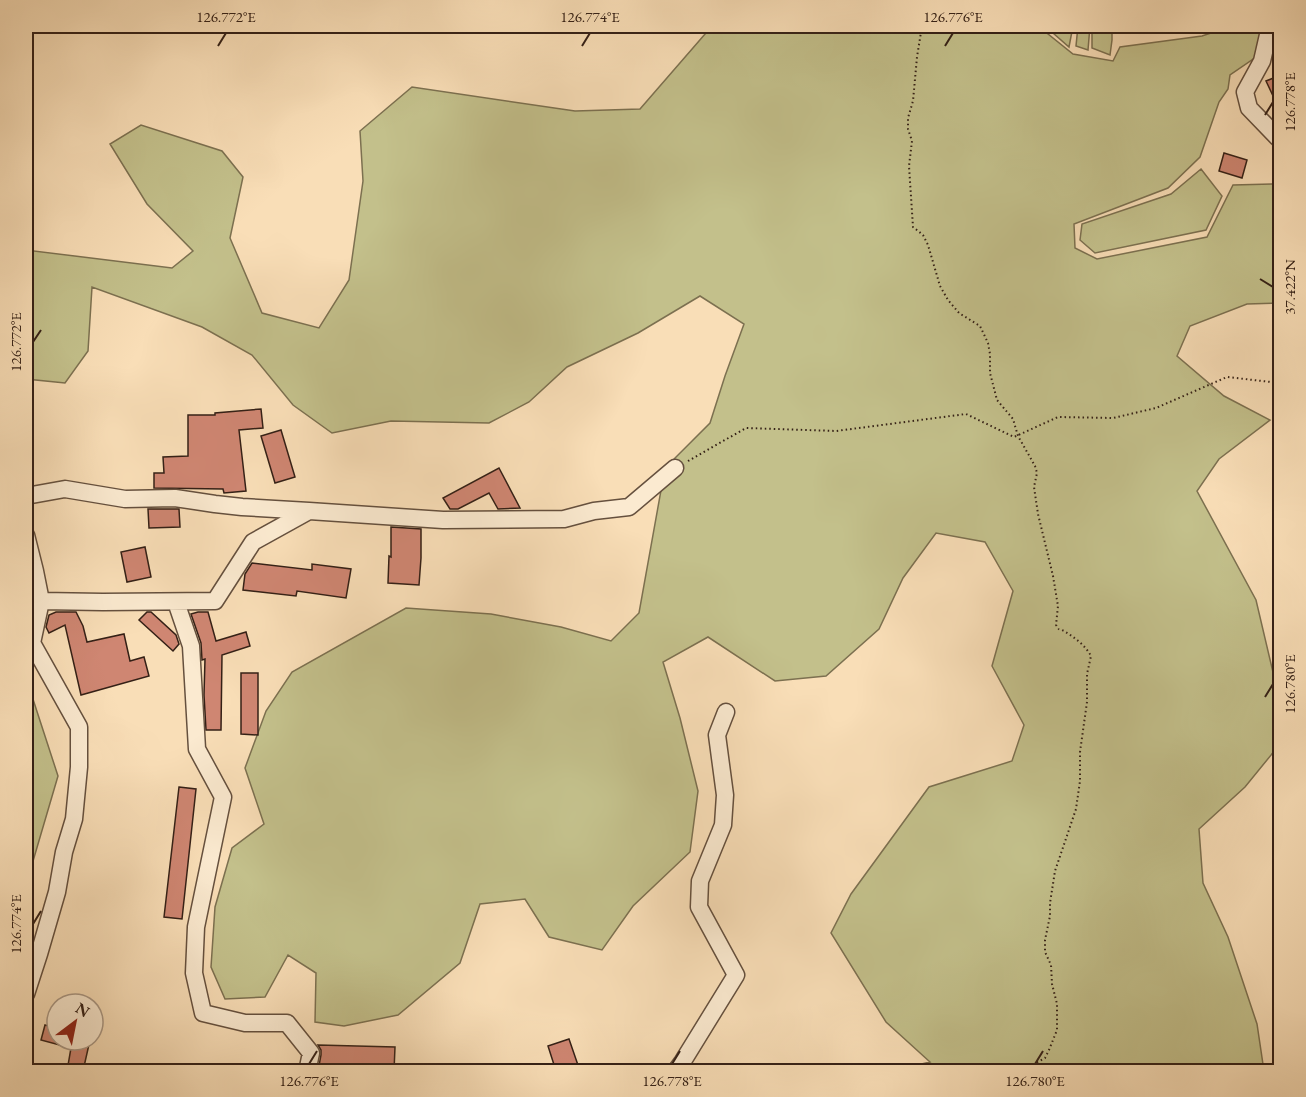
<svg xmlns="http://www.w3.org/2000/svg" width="1306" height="1097" font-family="'EB Garamond',serif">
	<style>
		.green { fill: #c3c08b; stroke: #7c7050; stroke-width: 1.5 }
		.building { fill: #cf8672; stroke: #342016; stroke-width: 1.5 }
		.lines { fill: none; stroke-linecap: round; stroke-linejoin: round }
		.minor-casing { stroke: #65503e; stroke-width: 19 }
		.path { stroke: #342016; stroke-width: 2; stroke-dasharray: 1.5 3; stroke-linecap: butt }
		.minor { stroke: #fbead0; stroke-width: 16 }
		.ticks { fill: none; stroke: #342016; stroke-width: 2 }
		.neatline { fill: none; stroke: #342016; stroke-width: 2 }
		.ticks-label { font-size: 15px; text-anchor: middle; fill: #342016 }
	</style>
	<rect width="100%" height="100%" fill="#f9deb7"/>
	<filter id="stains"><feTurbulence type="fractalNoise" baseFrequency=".00333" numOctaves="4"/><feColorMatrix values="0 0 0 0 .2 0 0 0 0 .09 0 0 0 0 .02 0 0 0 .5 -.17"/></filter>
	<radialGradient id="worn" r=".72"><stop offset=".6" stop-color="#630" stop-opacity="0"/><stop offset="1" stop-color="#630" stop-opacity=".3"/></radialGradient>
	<path class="green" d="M712,26H1038L1073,54L1113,61L1120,47L1202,36L1232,26H1265L1259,55L1230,75L1228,89L1219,102L1200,157L1168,188L1074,224L1075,248L1097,259L1207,237L1233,185L1274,184L1280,182V303L1247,304L1190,326L1177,356L1224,396L1270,420L1219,459L1197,491L1256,600L1280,702V744L1245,787L1199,829L1203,883L1228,937L1257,1024L1264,1071H892L930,1062L886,1022L831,933L851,894L929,787L1012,761L1024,725L992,666L1013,591L985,542L936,533L903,578L879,629L826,676L775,681L708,637L663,662L680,718L698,791L690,852L633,906L602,950L549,937L525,899L480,904L460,963L398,1015L344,1026L315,1022L316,973L288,955L265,997L225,999L211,967L215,907L232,848L264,824L245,768L266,711L292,672L406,608L491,614L561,627L611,641L639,613L665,468L710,423L725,376L744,324L700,296L638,333L567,367L529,402L489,423L391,421L332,433L293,405L252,355L202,327L92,287L88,351L65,383L26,379V250L172,268L193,251L147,204L110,144L141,125L222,151L243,177L230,238L262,313L319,328L349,280L363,181L360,131L412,87L575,111L640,109Z
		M1045,26H1073L1069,47Z
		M1078,26H1090L1088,50L1076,46Z
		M1092,26H1112V40L1110,55L1092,48Z
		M1201,169L1222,196L1206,230L1095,253L1080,240L1082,224L1171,194Z
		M26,687L30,690L58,776L31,868L26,878Z"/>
	<path class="building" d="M1281,75V113L1266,81Z
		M1224,153L1247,160L1242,178L1219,171Z
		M261,409L263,428L239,430L246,491L224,493L223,489L154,488V473H164L163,457L188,456V415H215V413Z
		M281,430L295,477L275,483L261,436Z
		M499,468L520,508L498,509L489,493L458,509H450L443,498Z
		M148,509H179L180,527L149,528Z
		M391,527L421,529V558L419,585L388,583L389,556L391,557Z
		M145,547L151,577L127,582L121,552Z
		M252,563L312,570V564L351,569L346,598L297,591L296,596L243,590L245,574Z
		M56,612H76L83,626L87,642L124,634L130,661L144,657L149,676L81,695L65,625L49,633L46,627L49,615Z
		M147,612H151L176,635L179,644L173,651L139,620Z
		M198,612H208L216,641L246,632L250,646L222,655L221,730H206L204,695L205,659L202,660L201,643L191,614Z
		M241,673H258V735L241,734Z
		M179,787L196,789L182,919L164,917Z
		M45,1025L57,1028V1040H90L83,1071H67L71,1048L41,1040Z
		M569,1039L580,1071H556L548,1046Z
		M318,1045L395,1047L394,1071H318L321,1055V1050Z"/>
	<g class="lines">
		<g class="minor-casing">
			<path id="minor" d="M1270,26L1262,61L1245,92L1249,108L1280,140
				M26,496L65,489L125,499L175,498L215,504L242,507L309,511
				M26,535L35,571L41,601L32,643L79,727V767L74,819L64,852L57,892L39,954L26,994
				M41,601L103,602L215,601L253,542L309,511L443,520L564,519L594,511L629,507L675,468
				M176,602L191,646L197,749L223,797L196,927L194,973L203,1013L245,1023H287L311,1053L307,1072
				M675,1072L683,1061L736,975L699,907L700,881L723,825L725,795L717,735L726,712"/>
		</g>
		<path class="path" d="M922,26L917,57L913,101L908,118V129L912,141L909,166L913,227L923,235L928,245L940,286L948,300L959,313L980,326L988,343L990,354V373L997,400L1013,419L1018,436L1035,466L1037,473L1034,487L1038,514L1053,576L1058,606L1056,625C1061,632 1056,627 1064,631C1074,637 1085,645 1091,656L1087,674V702L1080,752V781L1076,809L1055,871L1050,903V916L1045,940V952L1051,965L1052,984L1057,1004V1030L1049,1050L1045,1058L1032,1065L1026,1072
			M688,461L746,428L836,431L966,414L1014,437L1058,417L1113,418L1156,408L1227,377L1280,383"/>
		<use href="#minor" class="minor"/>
	</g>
	<path class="ticks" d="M218,46L226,33M582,46L590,33M945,46L953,33M1265,115L1273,102M1260,279L1273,287M33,342L41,330M1265,697L1273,684M33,924L41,911M309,1064L317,1051M672,1064L680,1051M1035,1064L1043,1051"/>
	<rect width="1306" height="1097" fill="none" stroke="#f9deb7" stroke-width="66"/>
	<g transform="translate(75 1022) rotate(32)"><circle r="28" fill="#fbead0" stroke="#ab9986" stroke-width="1.5"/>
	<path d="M0-4.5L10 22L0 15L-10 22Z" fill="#8f2418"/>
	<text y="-9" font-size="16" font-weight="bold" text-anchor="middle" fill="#342016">N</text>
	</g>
	<rect x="33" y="33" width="1240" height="1031" class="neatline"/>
	<g class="ticks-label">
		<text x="226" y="22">126.772°E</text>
		<text x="590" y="22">126.774°E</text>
		<text x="953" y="22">126.776°E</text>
		<text transform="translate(1290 102) rotate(-90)" y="5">126.778°E</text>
		<text transform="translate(1290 287) rotate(-90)" y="5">37.422°N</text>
		<text transform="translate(16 342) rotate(-90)" y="5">126.772°E</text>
		<text transform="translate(1290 684) rotate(-90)" y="5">126.780°E</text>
		<text transform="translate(16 924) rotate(-90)" y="5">126.774°E</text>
		<text x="309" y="1086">126.776°E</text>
		<text x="672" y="1086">126.778°E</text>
		<text x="1035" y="1086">126.780°E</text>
	</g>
	<rect width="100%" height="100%" filter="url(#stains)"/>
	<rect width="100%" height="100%" fill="url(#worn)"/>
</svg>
